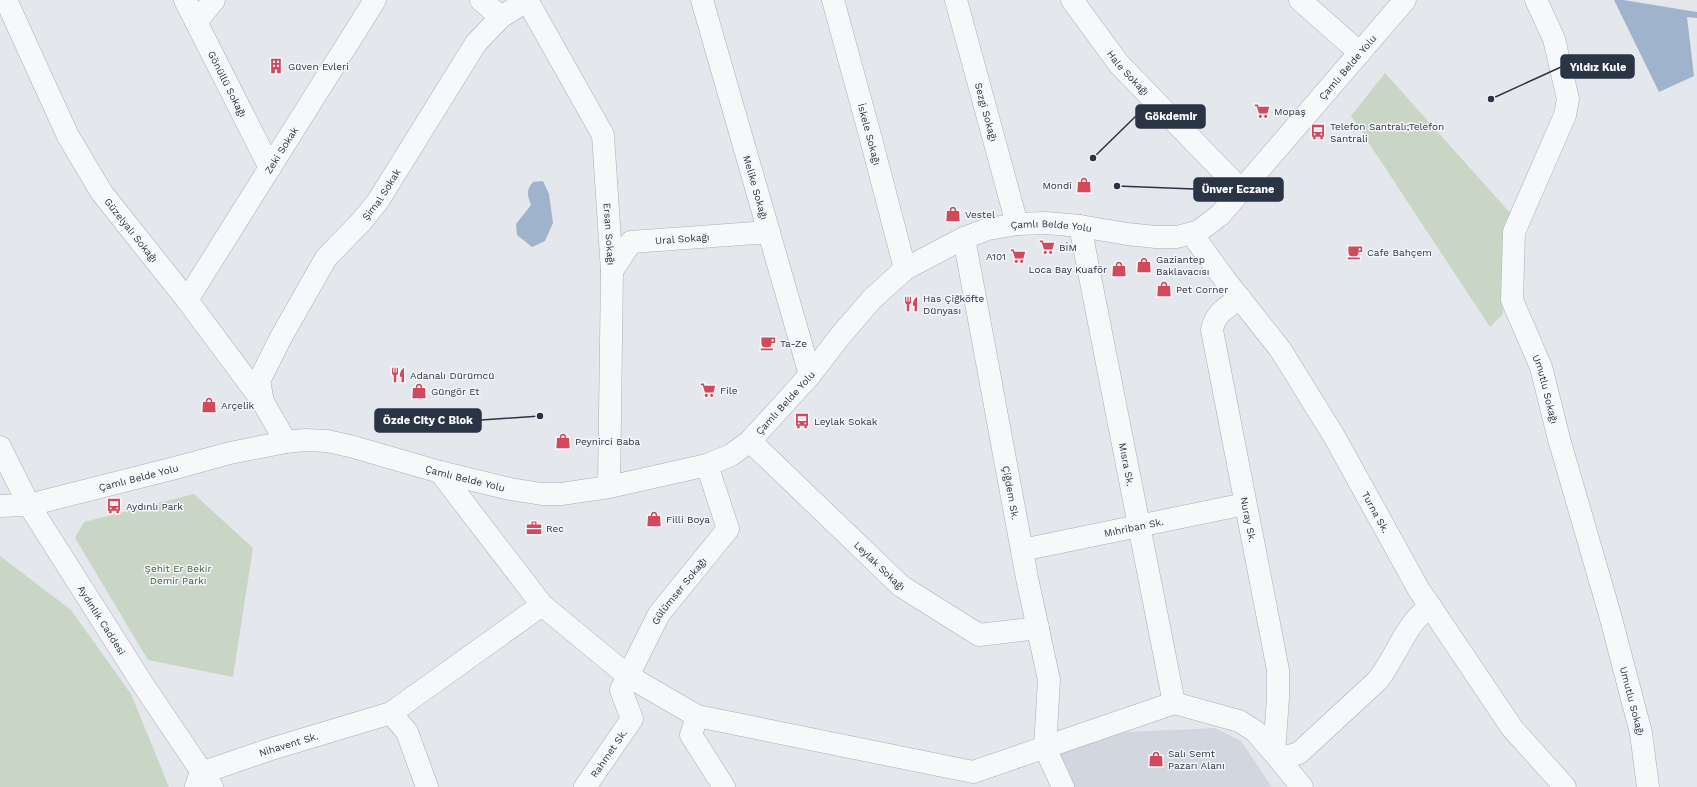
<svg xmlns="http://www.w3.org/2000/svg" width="1697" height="787" font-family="'Work Sans',sans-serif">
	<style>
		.built { fill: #d2d6de }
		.green { fill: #c9d6c5 }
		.water { fill: #9fb4cc }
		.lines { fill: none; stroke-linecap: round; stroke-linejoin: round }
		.minor-casing { stroke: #a9aeb7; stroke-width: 23 }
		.minor { stroke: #f7f8fa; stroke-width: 22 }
		.labels { text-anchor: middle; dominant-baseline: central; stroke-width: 3; stroke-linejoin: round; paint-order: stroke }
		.poi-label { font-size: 10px; fill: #2b3445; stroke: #f4f6f9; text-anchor: start }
		.street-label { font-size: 10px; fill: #2b3445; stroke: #f4f6f9 }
		.park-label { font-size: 10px; fill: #3f6138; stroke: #f4f6f9 }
		.leader { fill: none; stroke: #2b3445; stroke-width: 1.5 }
		.callout-dot { fill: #2b3445; stroke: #f4f6f9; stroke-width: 1.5 }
		.callout { fill: #2b3445; stroke: #2b3445; stroke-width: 1.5 }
		.callout-label { font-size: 11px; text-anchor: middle; font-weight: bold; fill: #fff }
	</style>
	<rect width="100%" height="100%" fill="#e4e7ec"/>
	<path class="built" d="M1215,728L1241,741L1272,787H1072L1051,739L1107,733Z"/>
	<path class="green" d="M1385,73L1512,215L1502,300L1503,314L1490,327L1351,116Z
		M194,494L253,548L233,677L148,660L75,538L84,522Z
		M0,556L71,610L131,694L169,787H0Z"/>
	<path class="water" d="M1614,0H1623L1697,12V18L1687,17L1694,76L1659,92Z
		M543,181L549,194L553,223L545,241L532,247L517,235L516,224L531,205C527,195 526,190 533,182Z"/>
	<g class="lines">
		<g class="minor-casing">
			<g id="minor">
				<path id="s1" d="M6,0L68,136L102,193L187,300L263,402L286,442"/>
				<path id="s2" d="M185,0L270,168"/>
				<path d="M481,0L501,17"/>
				<path id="s3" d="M527,0L603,135L612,271L609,487"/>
				<path id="s4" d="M702,0L810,375"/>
				<path id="s5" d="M833,0L871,139L905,269"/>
				<path id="s6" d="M956,0L1017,224"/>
				<path id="s7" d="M1072,0L1119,64L1242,191"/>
				<path d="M1300,0L1360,53"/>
				<path id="s8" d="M1536,0L1554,39L1568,99L1565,115L1514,232L1512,300L1541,367L1559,439L1610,615L1641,733L1648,787"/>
				<path d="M196,22L214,0"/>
				<path id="s9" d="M1080,226L1174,703"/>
				<path id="s10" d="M1192,234L1226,281L1280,349L1334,436L1419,590L1430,606L1512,728L1565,787"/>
				<path id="s11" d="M964,238L1027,578L1049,680L1045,748L1063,787"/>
				<path id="s12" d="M612,271L631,242L769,232"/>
				<path id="s13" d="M1240,298C1226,308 1215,313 1212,330L1278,670V698L1274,753L1302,787"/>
				<path id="s14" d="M187,300L375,0"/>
				<path id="s15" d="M263,402L259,381L280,339L326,258L361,222L378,201L476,43L501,17L528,0"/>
				<path id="s16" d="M750,441L901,586L979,635L1038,628"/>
				<path id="s17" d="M0,447L29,505L142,683L212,787"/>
				<path d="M440,472L542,605L628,676L697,716L973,772L1174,703L1239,721L1255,731L1274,753L1282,757L1289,756L1299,753L1378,680C1392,662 1400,640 1414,622C1418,616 1425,611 1430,606"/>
				<path id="s18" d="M0,506L29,505L175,468L230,453L286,442L305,440L327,441L350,446L440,472L510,489L542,494H561L609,487L707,465L731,455L750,441L810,375L841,335L872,299L905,269L964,238L988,229L1017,224L1046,223L1080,226L1127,234L1156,237H1177L1199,231L1220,215L1405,0"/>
				<path id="s19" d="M1022,550L1245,504"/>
				<path d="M391,713L407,732L427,787"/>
				<path d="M697,716L691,735L724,787"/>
				<path id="s20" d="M196,786L201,773L268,750L391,713L542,605"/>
				<path id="s21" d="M585,787L632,719L621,690L659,614L728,529L707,465"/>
			</g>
		</g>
		<use href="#minor" class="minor"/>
	</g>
	<defs>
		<g id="building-bare" transform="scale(1.2)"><path d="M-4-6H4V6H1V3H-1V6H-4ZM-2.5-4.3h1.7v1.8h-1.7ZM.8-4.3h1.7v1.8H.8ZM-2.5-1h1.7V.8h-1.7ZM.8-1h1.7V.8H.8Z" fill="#d1495b" stroke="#f4f6f9" stroke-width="2.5" paint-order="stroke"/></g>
		<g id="supermarket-bare" transform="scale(1.2)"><path d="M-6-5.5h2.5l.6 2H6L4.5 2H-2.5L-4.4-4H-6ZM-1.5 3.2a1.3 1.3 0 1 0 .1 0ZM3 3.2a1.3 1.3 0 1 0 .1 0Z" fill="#d1495b" stroke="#f4f6f9" stroke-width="2.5" paint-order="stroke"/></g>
		<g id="bus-bare" transform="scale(1.2)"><path d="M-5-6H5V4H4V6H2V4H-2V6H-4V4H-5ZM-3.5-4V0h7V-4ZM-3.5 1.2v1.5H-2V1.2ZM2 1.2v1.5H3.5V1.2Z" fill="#d1495b" stroke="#f4f6f9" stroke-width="2.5" paint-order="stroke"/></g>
		<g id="shop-bare" transform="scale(1.2)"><path d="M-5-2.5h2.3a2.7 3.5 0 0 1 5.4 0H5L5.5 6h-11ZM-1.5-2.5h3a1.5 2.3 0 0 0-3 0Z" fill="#d1495b" stroke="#f4f6f9" stroke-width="2.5" paint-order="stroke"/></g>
		<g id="cafe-bare" transform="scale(1.2)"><path d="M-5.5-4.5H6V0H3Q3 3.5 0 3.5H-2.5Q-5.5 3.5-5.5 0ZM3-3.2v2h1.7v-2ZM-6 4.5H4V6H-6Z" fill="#d1495b" stroke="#f4f6f9" stroke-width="2.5" paint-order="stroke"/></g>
		<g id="restaurant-bare" transform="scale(1.2)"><path d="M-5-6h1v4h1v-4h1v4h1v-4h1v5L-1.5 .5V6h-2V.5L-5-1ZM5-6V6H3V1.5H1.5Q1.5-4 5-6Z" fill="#d1495b" stroke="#f4f6f9" stroke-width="2.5" paint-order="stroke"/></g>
		<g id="office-bare" transform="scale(1.2)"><path d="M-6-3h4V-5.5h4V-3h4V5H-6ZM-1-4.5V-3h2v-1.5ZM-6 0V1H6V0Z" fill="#d1495b" stroke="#f4f6f9" stroke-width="2.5" paint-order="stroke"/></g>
	</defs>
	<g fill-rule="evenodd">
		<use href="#building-bare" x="276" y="66"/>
		<use href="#supermarket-bare" x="1262" y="111"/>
		<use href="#bus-bare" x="1318" y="132"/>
		<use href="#shop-bare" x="1084" y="185"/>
		<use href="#shop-bare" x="953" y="214"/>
		<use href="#supermarket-bare" x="1047" y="247"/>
		<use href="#cafe-bare" x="1355" y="252"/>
		<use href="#supermarket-bare" x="1018" y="256"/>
		<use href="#shop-bare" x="1144" y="265"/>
		<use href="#shop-bare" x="1119" y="269"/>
		<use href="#shop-bare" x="1164" y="289"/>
		<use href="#restaurant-bare" x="911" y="304"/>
		<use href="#cafe-bare" x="768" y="343"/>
		<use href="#restaurant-bare" x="398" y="375"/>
		<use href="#supermarket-bare" x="708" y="390"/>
		<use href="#shop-bare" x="419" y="391"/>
		<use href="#shop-bare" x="209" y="405"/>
		<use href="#bus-bare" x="802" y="421"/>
		<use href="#shop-bare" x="563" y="441"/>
		<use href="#bus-bare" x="114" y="506"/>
		<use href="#shop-bare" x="654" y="519"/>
		<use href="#office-bare" x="534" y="528"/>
		<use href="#shop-bare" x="1156" y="759"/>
	</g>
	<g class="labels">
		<g class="poi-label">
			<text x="288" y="66">Güven Evleri</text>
			<text x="1274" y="111">Mopaş</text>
			<text x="1330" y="126">Telefon Santralı;Telefon<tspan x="1330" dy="12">Santrali</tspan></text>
			<text x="1072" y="185" text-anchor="end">Mondi</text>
			<text x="965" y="214">Vestel</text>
			<text x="1059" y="247">BİM</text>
			<text x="1367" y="252">Cafe Bahçem</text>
			<text x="1006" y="256" text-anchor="end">A101</text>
			<text x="1156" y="259">Gaziantep<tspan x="1156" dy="12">Baklavacısı</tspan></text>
			<text x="1107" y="269" text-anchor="end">Loca Bay Kuaför</text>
			<text x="1176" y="289">Pet Corner</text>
			<text x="923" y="298">Has Çiğköfte<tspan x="923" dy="12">Dünyası</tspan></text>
			<text x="780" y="343">Ta-Ze</text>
			<text x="410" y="375">Adanalı Dürümcü</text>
			<text x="720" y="390">File</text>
			<text x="431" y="391">Güngör Et</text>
			<text x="221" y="405">Arçelik</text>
			<text x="814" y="421">Leylak Sokak</text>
			<text x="575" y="441">Peynirci Baba</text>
			<text x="126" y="506">Aydınlı Park</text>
			<text x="666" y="519">Filli Boya</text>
			<text x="546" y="528">Rec</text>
			<text x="1168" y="753">Salı Semt<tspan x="1168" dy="12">Pazarı Alanı</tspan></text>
		</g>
		<g class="street-label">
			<text stroke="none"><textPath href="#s18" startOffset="1533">Çamlı Belde Yolu</textPath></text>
			<text stroke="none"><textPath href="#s7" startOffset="92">Hale Sokağı</textPath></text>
			<text stroke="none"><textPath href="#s2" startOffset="94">Gönüllü Sokağı</textPath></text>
			<text stroke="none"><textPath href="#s6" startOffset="116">Sezgi Sokağı</textPath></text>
			<text stroke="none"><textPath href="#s5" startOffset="139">İskele Sokağı</textPath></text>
			<text stroke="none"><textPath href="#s14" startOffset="177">Zeki Sokak</textPath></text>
			<text stroke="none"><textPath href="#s4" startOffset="195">Melike Sokağı</textPath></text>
			<text stroke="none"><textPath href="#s15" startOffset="246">Şimal Sokak</textPath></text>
			<text stroke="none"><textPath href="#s18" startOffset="1162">Çamlı Belde Yolu</textPath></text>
			<text stroke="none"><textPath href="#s1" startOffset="263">Güzelyalı Sokağı</textPath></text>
			<text stroke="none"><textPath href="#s3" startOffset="254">Ersan Sokağı</textPath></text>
			<text stroke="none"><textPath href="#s12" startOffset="86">Ural Sokağı</textPath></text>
			<text stroke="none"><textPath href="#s8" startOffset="412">Umutlu Sokağı</textPath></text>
			<text stroke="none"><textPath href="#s18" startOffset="826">Çamlı Belde Yolu</textPath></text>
			<text stroke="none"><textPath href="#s9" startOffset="243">Mısra Sk.</textPath></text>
			<text stroke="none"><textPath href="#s18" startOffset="142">Çamlı Belde Yolu</textPath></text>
			<text stroke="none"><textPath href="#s18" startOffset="478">Çamlı Belde Yolu</textPath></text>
			<text stroke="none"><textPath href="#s11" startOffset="259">Çiğdem Sk.</textPath></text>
			<text stroke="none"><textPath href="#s10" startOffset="334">Turna Sk.</textPath></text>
			<text stroke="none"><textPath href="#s13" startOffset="237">Nuray Sk.</textPath></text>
			<text stroke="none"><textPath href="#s19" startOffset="114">Mıhriban Sk.</textPath></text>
			<text stroke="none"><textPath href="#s16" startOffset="180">Leylak Sokağı</textPath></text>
			<text stroke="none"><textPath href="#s21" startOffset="229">Gülümser Sokağı</textPath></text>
			<text stroke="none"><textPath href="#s17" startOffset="201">Aydınlık Caddesi</textPath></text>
			<text stroke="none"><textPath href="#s8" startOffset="736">Umutlu Sokağı</textPath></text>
			<text stroke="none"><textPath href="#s20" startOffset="106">Nihavent Sk.</textPath></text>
			<text stroke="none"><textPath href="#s21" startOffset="41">Rahmet Sk.</textPath></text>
		</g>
		<g class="park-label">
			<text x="178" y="568">Şehit Er Bekir<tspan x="178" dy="12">Demir Parkı</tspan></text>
		</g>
	</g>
	<path class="leader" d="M1491 99L1561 67M1093 158L1136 116M1117 186L1194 189M540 416L481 420"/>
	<g class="callout-dot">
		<circle cx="1491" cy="99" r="4"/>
		<circle cx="1093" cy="158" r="4"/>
		<circle cx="1117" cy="186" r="4"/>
		<circle cx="540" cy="416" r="4"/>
	</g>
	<g class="callout">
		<rect x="1561" y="55" width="73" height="23" rx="4"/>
		<rect x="1136" y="105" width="69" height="23" rx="4"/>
		<rect x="1194" y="178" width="89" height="23" rx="4"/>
		<rect x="375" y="409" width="106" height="23" rx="4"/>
	</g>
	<g class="callout-label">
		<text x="1598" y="71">Yıldız Kule</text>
		<text x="1171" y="120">Gökdemir</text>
		<text x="1238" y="193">Ünver Eczane</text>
		<text x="428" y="424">Özde City C Blok</text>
	</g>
</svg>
